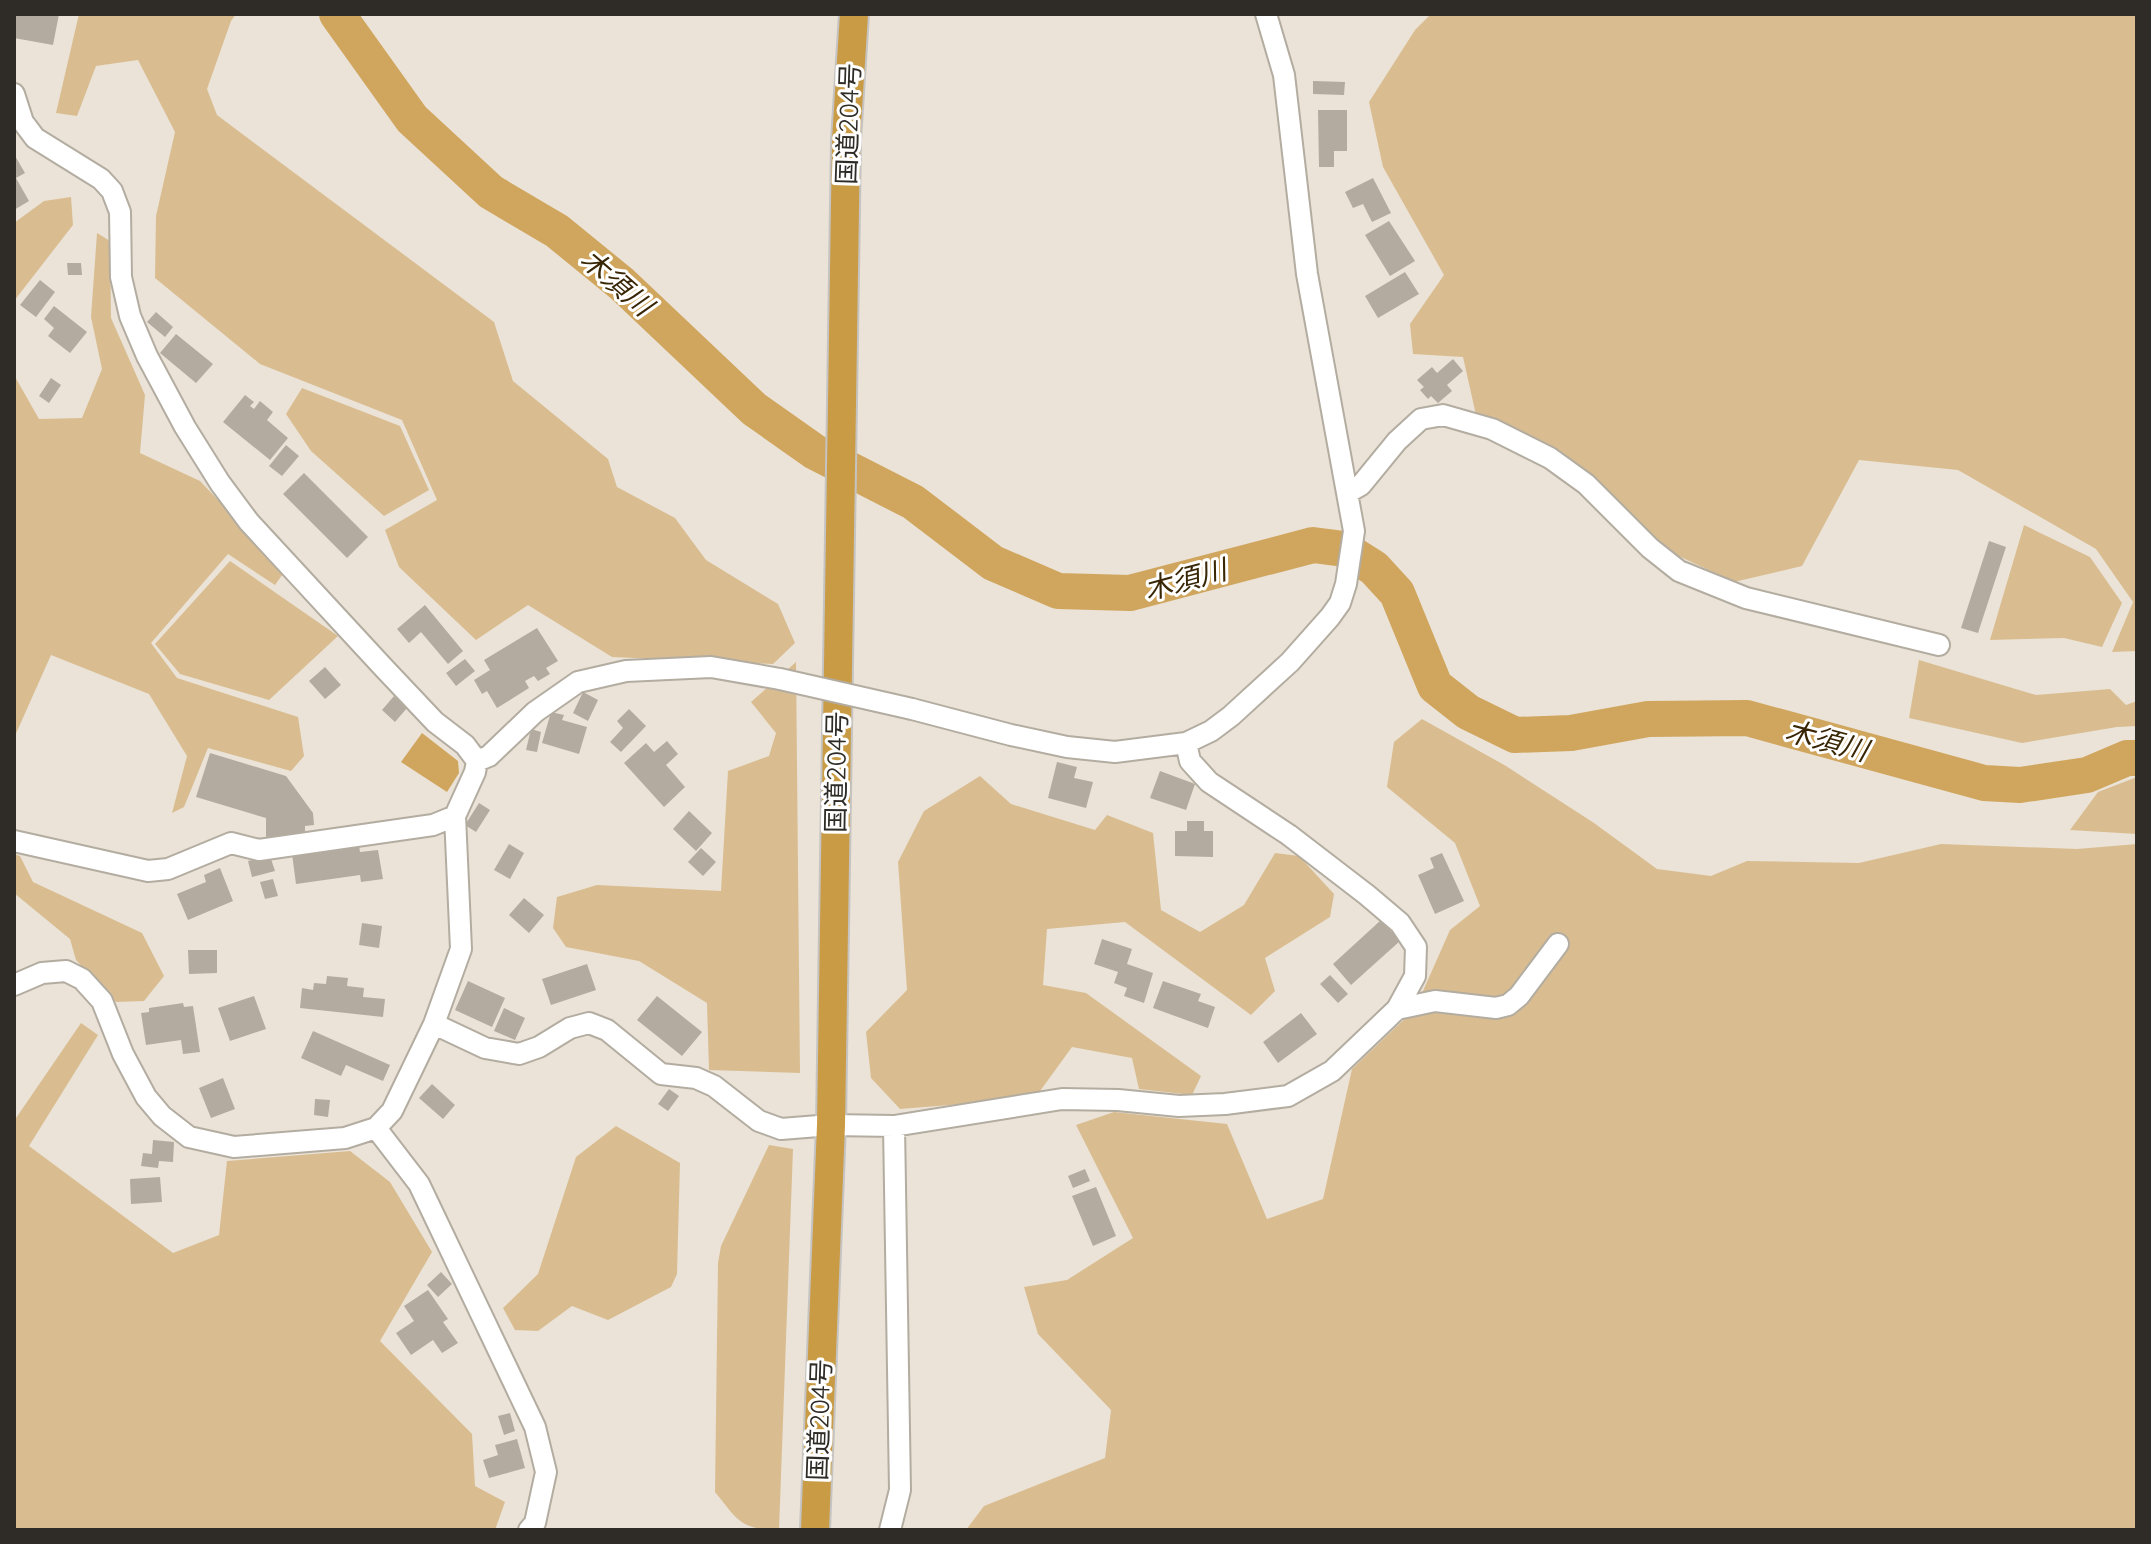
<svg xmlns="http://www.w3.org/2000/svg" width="2151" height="1544" font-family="Quicksand,'Noto Sans JP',sans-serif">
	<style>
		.green { fill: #d9bd90 }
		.water { fill: #d0a65e }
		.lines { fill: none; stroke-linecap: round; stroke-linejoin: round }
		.river { stroke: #d0a65e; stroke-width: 36 }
		.building { fill: #b3aba0 }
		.minor-casing { stroke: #b3aca0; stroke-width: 24 }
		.highway-casing { stroke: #c5c4c3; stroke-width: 32 }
		.minor { stroke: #fff; stroke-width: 20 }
		.highway { stroke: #ca9b45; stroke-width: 28 }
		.minor-bridge-casing { stroke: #b3aca0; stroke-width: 24; stroke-linecap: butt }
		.minor-bridge { stroke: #fff; stroke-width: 20 }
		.labels { text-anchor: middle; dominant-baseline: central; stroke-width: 6; stroke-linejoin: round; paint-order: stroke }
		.street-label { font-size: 26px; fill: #2f2c27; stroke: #fff }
		.water-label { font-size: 28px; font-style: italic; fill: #382605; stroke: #fff }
	</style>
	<rect width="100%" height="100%" fill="#ebe3d7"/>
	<path class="green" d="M79,14H236L231,21L207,89L217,115L494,322L513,381L608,459L617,487L675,518L706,560L778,604L795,643L773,664L612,657L528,605L476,640L399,567L385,530L437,500L402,420L260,364L155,278L156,216L175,132L138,60L96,66L77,116L56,113Z
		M1431,14H2137V651L2112,652L2133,602L2096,549L1958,470L1859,460L1802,566L1734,582L1666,550L1476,415L1463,357L1413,354L1410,324L1444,275L1383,167L1369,102L1415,30Z
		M71,197L73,225L14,301V223L44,201Z
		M97,233L110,241L111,318L145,395L140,453L200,481L285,571L275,585L228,554L151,643L177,678L298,717L304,756L291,771L208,748L184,807L172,813L187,756L149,694L51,655L14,738V375L39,419L82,418L102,369L91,317Z
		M302,388L400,426L429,490L384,516L311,451L286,414Z
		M2024,525L2090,557L2122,603L2102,647L2064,638L1990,640Z
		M230,561L338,636L269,700L180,674L155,644Z
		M1919,660L2036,695L2110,689L2126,705L2137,701V726L2117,727L2022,743L1909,718Z
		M796,662L800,1073L709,1070L707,1003L639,961L566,947L553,928L557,897L597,885L721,891L728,771L769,756L776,733L751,702Z
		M1422,719L1506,766L1594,823L1657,869L1711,876L1747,861L1859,863L1941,844L2077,849L2137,844V1530H966L984,1506L1105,1458L1111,1410L1038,1334L1024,1287L1067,1280L1133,1238L1076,1125L1114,1112L1227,1124L1267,1219L1323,1199L1352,1069L1415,1009L1450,930L1480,906L1455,843L1387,787L1394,742Z
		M980,776L1011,804L1095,830L1107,815L1153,833L1161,910L1200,932L1244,905L1275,853L1299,856L1334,894L1330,917L1265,958L1275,991L1251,1015L1125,922L1047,929L1043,985L1086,993L1201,1076L1192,1095L1139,1089L1132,1058L1072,1047L1035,1098L900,1109L871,1078L866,1032L907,990L898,862L924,811Z
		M2137,777V834L2070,830L2098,792Z
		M14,854L20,856L33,882L142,933L164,976L144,1001L116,1002L76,960L70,939L14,893Z
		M81,1023L98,1035L29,1146L173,1253L219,1235L227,1161L350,1151L390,1182L432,1252L380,1341L472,1434L475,1486L505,1502L495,1530H14V1121Z
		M616,1126L680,1163L677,1274L671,1287L608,1320L572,1306L538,1331L515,1330L503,1308L538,1274L576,1157Z
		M769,1145L793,1149L779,1530C740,1530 738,1520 715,1492L718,1263L721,1246Z"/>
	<path class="water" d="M422,733L458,761L459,773L447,792L401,762Z"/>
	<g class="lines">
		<path class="river" d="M337,14L412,119L491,192L557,231L622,284L754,409L815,452L913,502L993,563L1058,591L1130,593L1313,545L1344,549L1374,568L1397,593L1435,686L1468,712L1515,735L1571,733L1648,719L1747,718L1984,783L2020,785L2087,775L2127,758H2137"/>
	</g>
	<path class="building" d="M14,14H59L53,45L14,38Z
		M1313,81L1345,82L1344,95L1313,94Z
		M1318,110H1347V151H1334V167H1319Z
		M14,154L25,173L16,178L29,201L14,210Z
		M1373,178L1391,213L1372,222L1363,204L1353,208L1345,192Z
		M1389,221L1415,261L1390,276L1365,235Z
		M67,263H81L82,275H68Z
		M1405,272L1419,294L1378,318L1365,296Z
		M40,280L55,292L36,317L20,305Z
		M54,306L87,332L70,353L48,336L54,328L44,319Z
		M156,312L173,327L165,337L147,322Z
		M176,334L213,364L196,383L160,353Z
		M1453,359L1463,371L1447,385L1452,391L1438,403L1431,396L1428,399L1420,390L1424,387L1417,380L1432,367L1437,373Z
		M51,378L61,385L49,403L39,396Z
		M245,395L254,402L250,406L254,409L260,401L273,412L267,420L288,438L270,460L223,422Z
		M286,445L299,456L282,476L269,466Z
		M304,473L368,537L347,558L283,494Z
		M1989,541L2006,547L1978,633L1961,628Z
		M425,605L463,651L448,664L421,632L409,643L397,629Z
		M537,628L558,661L546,668L550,674L538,681L534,676L525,681L529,688L497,708L487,691L482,694L474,680L490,670L484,660Z
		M465,659L475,671L456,686L446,673Z
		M325,667L341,685L325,699L309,681Z
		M583,692L598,700L588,721L573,713Z
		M394,696L407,708L395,722L382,710Z
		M629,709L646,726L621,752L610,742L623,728L617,721Z
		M551,712L564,715L562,720L587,727L579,754L542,743Z
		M531,729L541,732L537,752L526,750Z
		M667,741L678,754L666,765L685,787L664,807L624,763L646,743L654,752Z
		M210,753L286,776L313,813L314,825L305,826V835L266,837V818L196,797Z
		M1057,762L1077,767L1074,778L1093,782L1086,808L1048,798Z
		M1160,771L1195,784L1186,810L1150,798Z
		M479,803L490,810L476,832L465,825Z
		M689,811L712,833L696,851L673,829Z
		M1187,821H1204V831H1213V857L1175,856V831H1187Z
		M509,844L524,853L510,879L494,870Z
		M359,845L360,852L378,850L383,879L361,882L360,875L296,884L292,854Z
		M701,848L716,862L703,876L688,862Z
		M1442,853L1464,901L1435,914L1418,875L1434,868L1430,858Z
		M270,856L275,871L252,877L248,861Z
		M220,868L233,901L188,920L177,894L206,882L204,875Z
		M273,879L278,896L265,899L260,882Z
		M524,898L544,915L529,933L509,915Z
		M1381,920L1400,941L1351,985L1333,964Z
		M362,923L382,926L379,948L359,945Z
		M1102,939L1132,949L1127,964L1153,973L1144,1003L1124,996L1127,988L1114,983L1118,972L1094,964Z
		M188,950H217V973L189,974Z
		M587,964L596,990L551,1005L542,979Z
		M1330,975L1348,994L1338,1003L1320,984Z
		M327,976L348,978L347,986L364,988L363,997L385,999L383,1017L300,1008L302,988L313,990L314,983L326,984Z
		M468,981L505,998L492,1027L455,1010Z
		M1163,981L1201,994L1198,1001L1215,1007L1208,1028L1153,1008Z
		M254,996L266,1029L230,1041L218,1008Z
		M657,996L702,1032L682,1056L637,1020Z
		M183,1003L184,1007L193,1006L200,1052L183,1054L181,1040L146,1045L141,1013L149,1012V1008Z
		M504,1008L525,1018L515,1040L494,1031Z
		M1301,1013L1317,1034L1278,1063L1263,1042Z
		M313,1031L390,1065L383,1081L346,1065L341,1076L301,1058Z
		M223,1078L235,1109L211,1118L199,1088Z
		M432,1084L455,1105L443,1119L419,1098Z
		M669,1089L679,1096L668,1111L658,1104Z
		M315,1099L330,1100L328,1117L314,1115Z
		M153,1140L174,1142L173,1162L159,1161L158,1168L141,1166L143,1153L152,1154Z
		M1085,1169L1090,1181L1073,1188L1068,1176Z
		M160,1177L162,1202L131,1204L130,1179Z
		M1096,1187L1116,1236L1093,1246L1072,1196Z
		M441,1272L452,1284L438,1297L427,1285Z
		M428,1290L448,1319L443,1322L458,1343L442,1353L433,1340L411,1355L396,1333L414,1321L404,1306Z
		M510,1413L515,1431L504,1435L498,1416Z
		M517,1439L525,1468L489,1478L483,1460L498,1455L495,1445Z"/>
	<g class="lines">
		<g class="minor-casing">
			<path id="minor" d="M14,94L23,122L35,138L101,179L112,191L120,212L121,277L130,316L147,356L185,427L220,483L249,522L383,667L435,722L465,745L477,761
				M1347,493L1361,485L1397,441L1421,419L1443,415L1492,429L1550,458L1586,484L1650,548L1679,571L1746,598L1939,645
				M912,709L1011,735L1067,747L1115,752L1186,743L1211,731L1231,716L1290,662L1330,617L1340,603L1346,584L1354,531L1307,274L1284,75L1266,14
				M477,761L489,756L535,712L578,682L626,671L711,667L780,679
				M14,841L148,871L168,869L231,843L259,850L433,825L455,816
				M14,985L42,973L66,971L82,979L102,1001L123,1054L146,1097L162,1116L189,1137L234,1147L345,1138L376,1128L392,1111L421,1051L434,1024L461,949L455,816L475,772L477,761
				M1397,1009L1435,1001L1496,1008L1508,1005L1519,996L1558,944
				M434,1024L485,1048L519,1054L539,1047L570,1028L589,1023L607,1030L661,1074L696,1078L714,1086L759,1121L781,1129L831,1125L894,1126L1062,1099L1118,1100L1179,1106L1225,1104L1288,1096L1332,1071L1397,1009L1415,976L1416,947L1400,923L1367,895L1289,835L1209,782L1190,761L1186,743
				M376,1128L419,1184L535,1427L546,1472L535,1523L529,1530
				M890,1530L900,1490L894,1126"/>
		</g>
		<g class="highway-casing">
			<path id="highway" d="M815,1530L831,1125L846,140L854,14"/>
		</g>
		<use href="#minor" class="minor"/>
		<use href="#highway" class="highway"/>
		<g class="minor-bridge-casing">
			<path id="minor-bridge" d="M780,679L912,709"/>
		</g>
		<use href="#minor-bridge" class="minor-bridge"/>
	</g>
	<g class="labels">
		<g class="street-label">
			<text transform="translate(848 124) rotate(-88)">国道204号</text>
			<text transform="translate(836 772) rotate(-89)">国道204号</text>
			<text transform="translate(819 1420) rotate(-88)">国道204号</text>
		</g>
		<g class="water-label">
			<text transform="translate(617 282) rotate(41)">木須川</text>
			<text transform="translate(1185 579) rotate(-15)">木須川</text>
			<text transform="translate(1827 740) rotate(15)">木須川</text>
		</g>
	</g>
	<rect width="2151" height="1544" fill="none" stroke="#2f2c27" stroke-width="32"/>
</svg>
